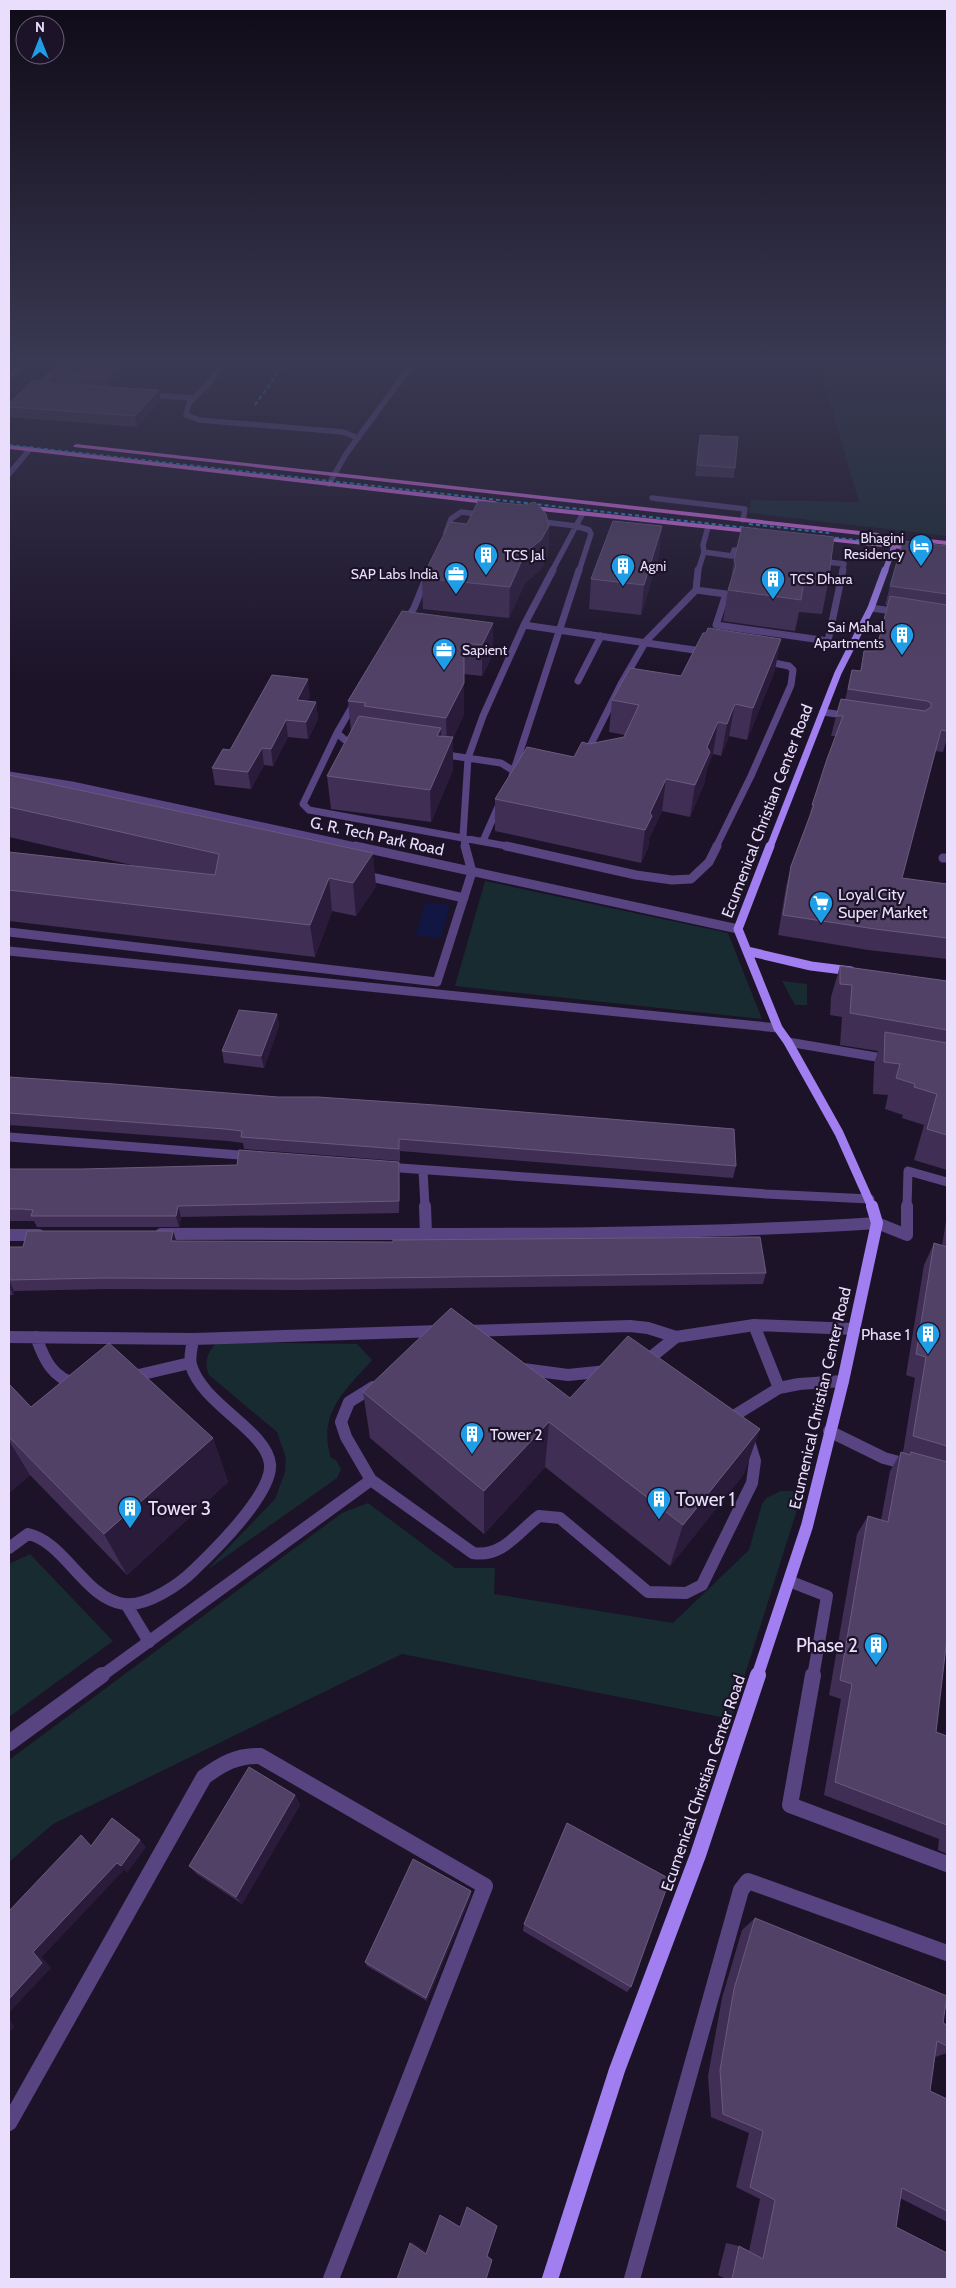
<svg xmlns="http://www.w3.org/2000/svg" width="956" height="2288" font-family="Cabin,sans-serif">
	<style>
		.green { fill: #172b31 }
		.water { fill: #111643 }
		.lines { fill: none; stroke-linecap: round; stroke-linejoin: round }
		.lane-far4 { stroke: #574481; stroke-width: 5.5 }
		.lane-far3 { stroke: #574481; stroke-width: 7 }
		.lane-far2 { stroke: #574481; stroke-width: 9 }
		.lane-far1 { stroke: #574481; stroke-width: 12 }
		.lane { stroke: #574481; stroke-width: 16 }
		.street-far4 { stroke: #574481; stroke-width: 5.5 }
		.street-far3 { stroke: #574481; stroke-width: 7 }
		.street-far2 { stroke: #574481; stroke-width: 9 }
		.street-far1 { stroke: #574481; stroke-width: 12 }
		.street { stroke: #574481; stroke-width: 16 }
		.secondary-far4 { stroke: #a17ff1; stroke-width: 5.5 }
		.secondary-far3 { stroke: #a17ff1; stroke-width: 7 }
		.secondary-far2 { stroke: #a17ff1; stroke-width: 9 }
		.secondary-far1 { stroke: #a17ff1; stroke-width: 12 }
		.secondary { stroke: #a17ff1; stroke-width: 16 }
		.primary { fill: #e271ef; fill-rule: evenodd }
		.rail { stroke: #1f9de6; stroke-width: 2; stroke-dasharray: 4 3; stroke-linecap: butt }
		.wall { fill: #402e54 }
		.shaded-wall { fill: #2a1b3b }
		.building { fill: #524166; stroke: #6a5a7d }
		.labels { text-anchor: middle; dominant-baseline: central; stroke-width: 4.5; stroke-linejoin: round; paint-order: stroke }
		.far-poi-label { font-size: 14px; fill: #e9defb; stroke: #1c1328; text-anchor: start }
		.street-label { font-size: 16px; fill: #e9defb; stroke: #1c1328 }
		.poi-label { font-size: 16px; fill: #e9defb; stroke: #1c1328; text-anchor: start }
		.near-poi-label { font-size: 19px; fill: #e9defb; stroke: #1c1328; text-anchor: start }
	</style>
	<rect width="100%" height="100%" fill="#1c1328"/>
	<path class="green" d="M817,359L947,360V536L749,513L751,500L859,502Z
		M485,881L728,933L762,1019L455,986Z
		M782,981L807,984V1005H795Z
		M217,1342L357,1344L372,1360C345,1391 317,1413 331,1458L336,1460L341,1469L337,1478L207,1570L275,1499L285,1472L286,1458L277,1432L209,1375C203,1362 208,1352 217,1342Z
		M781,1491H791L802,1494L731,1719L402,1654L53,1824L9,1862V1760L342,1513L368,1503L455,1568H495L494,1594L673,1623L749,1550L762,1504L766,1498Z
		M30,1554L113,1641L9,1717V1564Z"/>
	<path class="water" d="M426,902L450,905L441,938L416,935Z"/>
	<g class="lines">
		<path class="lane-far4" d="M211,359L217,361L220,368L209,383L189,403L186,415L199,420L343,432L358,438
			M9,376L28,359
			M147,395L194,398
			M329,484L346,454L416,359
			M652,498L745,509L743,520
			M536,521L576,526L552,571
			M446,533L451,519L461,512L485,515
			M704,552L732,556L734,550L748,552
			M820,561L844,564L842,571
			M579,571L591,534L589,530L576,526L583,513
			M698,571L704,552L703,545L708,527"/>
		<path class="lane-far3" d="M553,570L524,625L708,652
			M696,590L726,594L716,625L828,641L843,570
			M404,624L414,608L427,576
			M578,681L601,636
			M356,700L337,733L345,740L359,742
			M337,733L303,804L309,810L512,847
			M440,754L501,763L514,771L524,772
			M585,756L621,684L646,641L696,590L698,570
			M512,776L579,570
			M483,841L501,800
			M466,847L463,837L468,758L483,716L524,625
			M716,847L751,776L791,685L793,670L789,666L764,661"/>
		<path class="lane-far2" d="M506,846L636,875L672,880L691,879L709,862L717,846
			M362,875L464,898
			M9,932L437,982L472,872L465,846
			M9,951L778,1028
			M788,1042L888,1059
			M907,1207L908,1171L947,1182"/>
		<path class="lane-far1" d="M877,1223L907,1235V1206
			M829,1431L884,1458L906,1464
			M789,1581L827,1596L813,1677"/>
		<path class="lane" d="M813,1675L790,1805L947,1864
			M632,2279L741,1890L748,1881L947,1953"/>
		<path class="street-far4" d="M9,474L30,449"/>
		<path class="street-far3" d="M871,608L900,612
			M823,712L849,716
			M9,775L72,785L360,847"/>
		<path class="street-far2" d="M355,846L738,929
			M943,858H947
			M9,1137L252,1156
			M386,1167L766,1194L870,1199
			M423,1170L425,1207"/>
		<path class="street-far1" d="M425,1206L426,1235
			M161,1234C400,1233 638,1238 877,1223
			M9,1235H39
			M754,1325L779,1388
			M468,1331L630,1326L648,1328L676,1337
			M9,1337L193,1339L439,1331
			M36,1337C44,1359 52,1378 77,1384
			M645,1362L676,1337L754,1325L854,1329
			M523,1369L568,1375L607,1371
			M130,1377L190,1363
			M373,1387L349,1402L341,1422L346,1437L371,1480L473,1553C502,1558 518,1532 539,1516L560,1518L648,1592L686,1593L702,1585L752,1483L755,1461L748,1438
			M732,1417L779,1388L799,1384L843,1381
			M9,1548L28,1534C65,1542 84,1598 124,1604C146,1607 179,1585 194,1570C214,1551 273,1493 270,1464C266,1430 202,1404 191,1365C189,1357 192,1347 193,1339
			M126,1604L149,1642
			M100,1677L371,1480"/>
		<path class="street" d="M9,1743L102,1675
			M9,2123L204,1777C222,1764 237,1755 260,1756L485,1886L331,2279"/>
		<path class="secondary-far4" d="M885,571L894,546"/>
		<path class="secondary-far3" d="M770,847L838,673L871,608L885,570"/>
		<path class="secondary-far2" d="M770,846L738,929L778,1028L788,1042L839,1133L872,1207
			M747,951L811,966L851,971"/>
		<path class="secondary-far1" d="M757,1677L807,1526L843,1381L877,1223L872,1206"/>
		<path class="secondary" d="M550,2279L617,2070L698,1855L758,1675"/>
		<path class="primary" d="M76,444L878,533L882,535L878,537L74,447L73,446Z
			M9,445L495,501L499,503L495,505L9,449Z
			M525,505L758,530L762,532L758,534L522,509L521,507Z
			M815,536L947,550V554L818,540L814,538Z
			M918,538L947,541V545L921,542H918Z"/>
		<path class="rail" d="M255,405L288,359
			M9,445L757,529
			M749,524L829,533
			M821,536L915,547"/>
	</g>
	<path class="wall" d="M63,359H136L109,387L159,390L161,401L137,427L9,417V403L40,381Z
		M700,435L735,468L734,478L695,476Z
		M467,524L549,526L548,555L540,570L525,583L509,618L423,609L422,578Z
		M947,546V738L943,752L935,751L902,878L947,884V959L868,950L778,935L786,887L791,866L809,818L812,805L836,736H831L836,716L845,700L852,670L860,671L864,651H876L888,605H885L890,586Z
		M659,556L641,615L589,609L591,579Z
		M734,560L828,584L822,614L799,612L795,631L723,621L728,590L731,579Z
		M493,623V654L482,676L464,674V714L453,738V770L431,822L331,809L327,776L351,732L348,701Z
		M706,633L775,670L747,740L729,736L721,756L713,754L707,768L704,784L690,817L662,811L649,839L648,848L641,863L495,831V799L574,757L589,744L624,737L625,735L609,732L612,700L681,676Z
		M310,696L307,701L316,702L318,719L308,739L288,737L273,766L264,765L251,789L215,785L212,768L230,750Z
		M9,775L376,886L356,916L332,911L315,957L9,921V852L136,866L9,837Z
		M840,966L947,981V1170L914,1160L924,1125L902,1118L903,1115L885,1109L888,1095L873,1094L874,1064L878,1051L840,1045L842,1017L830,1015L831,997Z
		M277,1014L279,1026L264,1068L224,1063L222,1051Z
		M9,1077L736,1166L733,1178L400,1151V1161L244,1149L243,1143L228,1141L9,1125Z
		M9,1169L400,1174L399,1213L181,1217L179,1227H37L34,1221H9Z
		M947,1215V1647H946L936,1732L947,1736V1854L938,1850L939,1839L824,1795L841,1699L829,1695L857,1534L868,1516L881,1520L890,1471L901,1452H903L915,1378L906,1375L924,1265L934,1243L942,1246Z
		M173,1231L176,1241L766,1273L763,1284L300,1290L108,1289L14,1291L13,1295H9V1247H23Z
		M9,1384L31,1407L213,1438L228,1482L127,1575L30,1475L9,1493Z
		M363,1392L570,1398L744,1474L670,1566L545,1467L484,1534L370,1438Z
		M295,1795L300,1805L242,1904L197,1874L189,1866Z
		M471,1896L427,2001L367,1966L365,1962Z
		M755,1918L947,2025V2053L935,2057L930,2091L947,2099V2222L900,2198L896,2227L947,2279H726L718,2275L726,2243L739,2246L749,2251L760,2199L736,2187L749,2133L711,2117L708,2076L722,1998L742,1930Z
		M524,1924L631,1987L627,1992L523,1931Z"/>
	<path class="shaded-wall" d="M124,359H136L109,388L107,378Z
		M54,374L56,384L51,389L49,379Z
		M159,390L161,401L137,427L135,416Z
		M549,526L548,555L540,570L525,583L509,618L510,587L525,553Z
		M662,526L659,556L641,615L644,585Z
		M493,623V654L482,676V645Z
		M781,639L775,670L747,740L753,708Z
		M308,679L310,696L299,717L297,700Z
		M464,683V714L453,738V770L431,822L430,790L447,750L446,718Z
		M316,702L318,719L308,739L306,722Z
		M735,704L729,736L721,756L727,724Z
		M286,720L288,737L273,766L271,749Z
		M718,722L713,754L707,768L704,784L690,817L695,785L707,747Z
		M441,728L442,760L437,736Z
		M262,748L264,765L251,789L248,772Z
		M666,779L662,811L649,839L648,848L641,863L645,830L650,813Z
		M373,853L376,886L356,916L353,883Z
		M329,878L332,911L315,957L310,925Z
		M277,1014L279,1026L264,1068L261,1056Z
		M399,1162L400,1174L399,1213Z
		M178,1206L181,1217L179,1227L176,1216Z
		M173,1231L177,1243L171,1241Z
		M9,1280L14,1291L13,1295L9,1286Z
		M549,1422L545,1467L484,1534V1491Z
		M760,1429L744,1474L670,1566L683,1525Z
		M213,1438L228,1482L127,1575L104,1534Z
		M9,1441L30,1475L9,1493Z
		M295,1795L300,1805L242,1904L236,1897Z
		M140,1840L146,1847L127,1873L121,1866Z
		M117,1863L124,1870L42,1957L51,1968L9,2013V1999L33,1952Z
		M471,1891V1896L427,2001L426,1998Z
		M9,2018L14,2027L9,2032Z
		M412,2242L427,2252L426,2254L410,2243Z"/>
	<path class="building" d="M63,359H124L107,378L54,374L49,379L53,384L159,390L135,416L9,407V403L34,380L40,381Z
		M700,435L738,437L735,468L697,465Z
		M478,501L526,505L535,502L546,514L549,526L541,540L525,553L510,587L422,578L450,522L467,524Z
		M613,521L662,526L644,585L591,579Z
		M742,527L834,537L828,584L804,581L801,600L728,590L736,565L734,560Z
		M903,541L947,546V594L890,586Z
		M890,596L947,605V731L941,730L902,878L947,884V938L875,929L783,915L791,866L814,805H812L827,759L843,716H836L841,699L925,711L931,707V703L927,701L848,689L852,670L861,671L864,651H876Z
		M402,611L493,623L482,645L464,643V683L446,718L364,706L366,703L348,701Z
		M708,628L781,639L753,708L735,704L727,724L718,722L707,747L710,752L695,785L666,779L650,813L652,816L645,830L495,799L527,747L574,757L582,742L589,744L624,737L639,705L612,700L630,668L681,676L703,633H706Z
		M272,675L308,679L297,700L316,702L306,722L286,720L271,749L262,748L248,772L212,768L223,749L230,750Z
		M359,716L441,728L437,736L453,737L430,790L327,776Z
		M9,775L373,853L353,883L329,878L310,925L9,890V852L215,875L219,854L9,807Z
		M840,966L947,981V1030L850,1013L852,985L840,984Z
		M239,1010L277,1014L261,1056L222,1051Z
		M885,1032L947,1043V1135L927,1129L937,1094L914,1087L915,1084L896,1078L900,1064L884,1062Z
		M9,1077L114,1084L278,1097H318L435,1105L734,1129L736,1166L399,1139V1149L241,1137L242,1131L225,1129L9,1113Z
		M239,1150L399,1162V1201L178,1206L176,1216H31L33,1210L22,1209H9V1169H82L237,1165Z
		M27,1231H173L171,1241L393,1242V1240L760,1237L766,1273L298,1279L104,1278L9,1280V1247H23Z
		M934,1243L947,1247V1446L913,1436L926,1357L916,1354Z
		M451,1308L570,1398L628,1336L760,1429L683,1525L549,1422L484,1491L363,1392Z
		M109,1343L213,1438L104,1534L9,1437V1384L31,1407Z
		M901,1452L910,1455L911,1452L947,1462V1638L936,1732L947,1736V1825L835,1782L852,1684L840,1680L868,1516L888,1522Z
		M249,1767L295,1795L236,1897L189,1866Z
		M112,1818L140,1840L121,1866L117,1863L33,1952L42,1963L9,1999V1911L81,1835L91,1846Z
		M567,1823L670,1879L631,1987L524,1924Z
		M413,1859L471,1891L426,1998L365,1962Z
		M755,1918L947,1996L943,2023L947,2025V2046L937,2041L930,2091L947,2099V2211L902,2188L896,2227L947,2253V2279H732L739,2246L763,2259L775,2200L750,2187L763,2131L723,2114L720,2070L734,1989Z
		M467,2207L497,2226L487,2256L492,2260L486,2279H397L410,2243L426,2254L440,2215L460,2227Z"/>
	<linearGradient id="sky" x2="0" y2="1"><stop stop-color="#0f0a16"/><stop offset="0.53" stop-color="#3a3953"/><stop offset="1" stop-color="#3a3953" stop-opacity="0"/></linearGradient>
	<rect width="956" height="680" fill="url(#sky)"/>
	<defs>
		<g id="hotel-pin" transform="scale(1.25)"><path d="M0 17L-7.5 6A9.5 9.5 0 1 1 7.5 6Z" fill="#1f9de6" stroke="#1c1328"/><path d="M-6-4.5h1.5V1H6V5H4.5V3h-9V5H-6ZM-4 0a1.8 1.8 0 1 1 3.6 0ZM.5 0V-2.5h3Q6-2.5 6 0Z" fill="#fff"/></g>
		<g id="building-pin" transform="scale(1.25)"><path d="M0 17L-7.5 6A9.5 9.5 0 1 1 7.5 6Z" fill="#1f9de6" stroke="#1c1328"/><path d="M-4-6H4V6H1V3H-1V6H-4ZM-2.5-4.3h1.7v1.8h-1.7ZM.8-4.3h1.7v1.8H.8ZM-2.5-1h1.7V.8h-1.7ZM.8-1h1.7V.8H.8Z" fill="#fff"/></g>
		<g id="office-pin" transform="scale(1.25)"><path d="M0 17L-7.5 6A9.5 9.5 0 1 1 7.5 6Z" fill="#1f9de6" stroke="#1c1328"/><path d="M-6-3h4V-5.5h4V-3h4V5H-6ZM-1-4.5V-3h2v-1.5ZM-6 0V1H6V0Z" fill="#fff"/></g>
		<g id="supermarket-pin" transform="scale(1.25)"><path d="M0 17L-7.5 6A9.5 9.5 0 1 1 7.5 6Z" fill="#1f9de6" stroke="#1c1328"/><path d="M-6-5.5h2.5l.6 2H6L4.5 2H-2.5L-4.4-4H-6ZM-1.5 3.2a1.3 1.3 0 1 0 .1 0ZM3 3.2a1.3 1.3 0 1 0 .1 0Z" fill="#fff"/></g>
	</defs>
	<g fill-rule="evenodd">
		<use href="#hotel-pin" x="921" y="546"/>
		<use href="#building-pin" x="486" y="555"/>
		<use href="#building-pin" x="623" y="566"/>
		<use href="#office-pin" x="456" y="574"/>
		<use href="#building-pin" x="773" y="579"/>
		<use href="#building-pin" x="902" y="635"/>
		<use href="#office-pin" x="444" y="650"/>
		<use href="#supermarket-pin" x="821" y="903"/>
		<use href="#building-pin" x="928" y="1334"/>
		<use href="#building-pin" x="472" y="1434"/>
		<use href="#building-pin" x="659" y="1499"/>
		<use href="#building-pin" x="130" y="1508"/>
		<use href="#building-pin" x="876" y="1645"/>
	</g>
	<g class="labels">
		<g class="far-poi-label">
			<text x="904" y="538" text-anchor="end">Bhagini<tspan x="904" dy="16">Residency</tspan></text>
			<text x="504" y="555">TCS Jal</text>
			<text x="640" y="566">Agni</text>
			<text x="438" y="574" text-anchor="end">SAP Labs India</text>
			<text x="790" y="579">TCS Dhara</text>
			<text x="884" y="627" text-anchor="end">Sai Mahal<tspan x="884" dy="16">Apartments</tspan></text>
			<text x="462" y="650">Sapient</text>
		</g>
		<g class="street-label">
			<text transform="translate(767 811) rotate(-69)">Ecumenical Christian Center Road</text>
			<text transform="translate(377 836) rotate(12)">G. R. Tech Park Road</text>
			<text transform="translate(820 1398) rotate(-77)">Ecumenical Christian Center Road</text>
			<text transform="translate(703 1783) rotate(-71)">Ecumenical Christian Center Road</text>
		</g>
		<g class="poi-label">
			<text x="838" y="894">Loyal City<tspan x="838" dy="18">Super Market</tspan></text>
			<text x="910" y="1334" text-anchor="end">Phase 1</text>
			<text x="490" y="1434">Tower 2</text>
		</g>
		<g class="near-poi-label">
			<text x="676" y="1499">Tower 1</text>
			<text x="148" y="1508">Tower 3</text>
			<text x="858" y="1645" text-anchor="end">Phase 2</text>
		</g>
	</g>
	<rect width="956" height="2288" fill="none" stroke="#e9defb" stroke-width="20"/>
	<g transform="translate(40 40)"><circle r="24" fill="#1c1328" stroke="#6e647c"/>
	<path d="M0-4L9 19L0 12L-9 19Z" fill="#1f9de6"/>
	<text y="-8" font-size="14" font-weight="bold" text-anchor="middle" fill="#e9defb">N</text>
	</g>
</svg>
